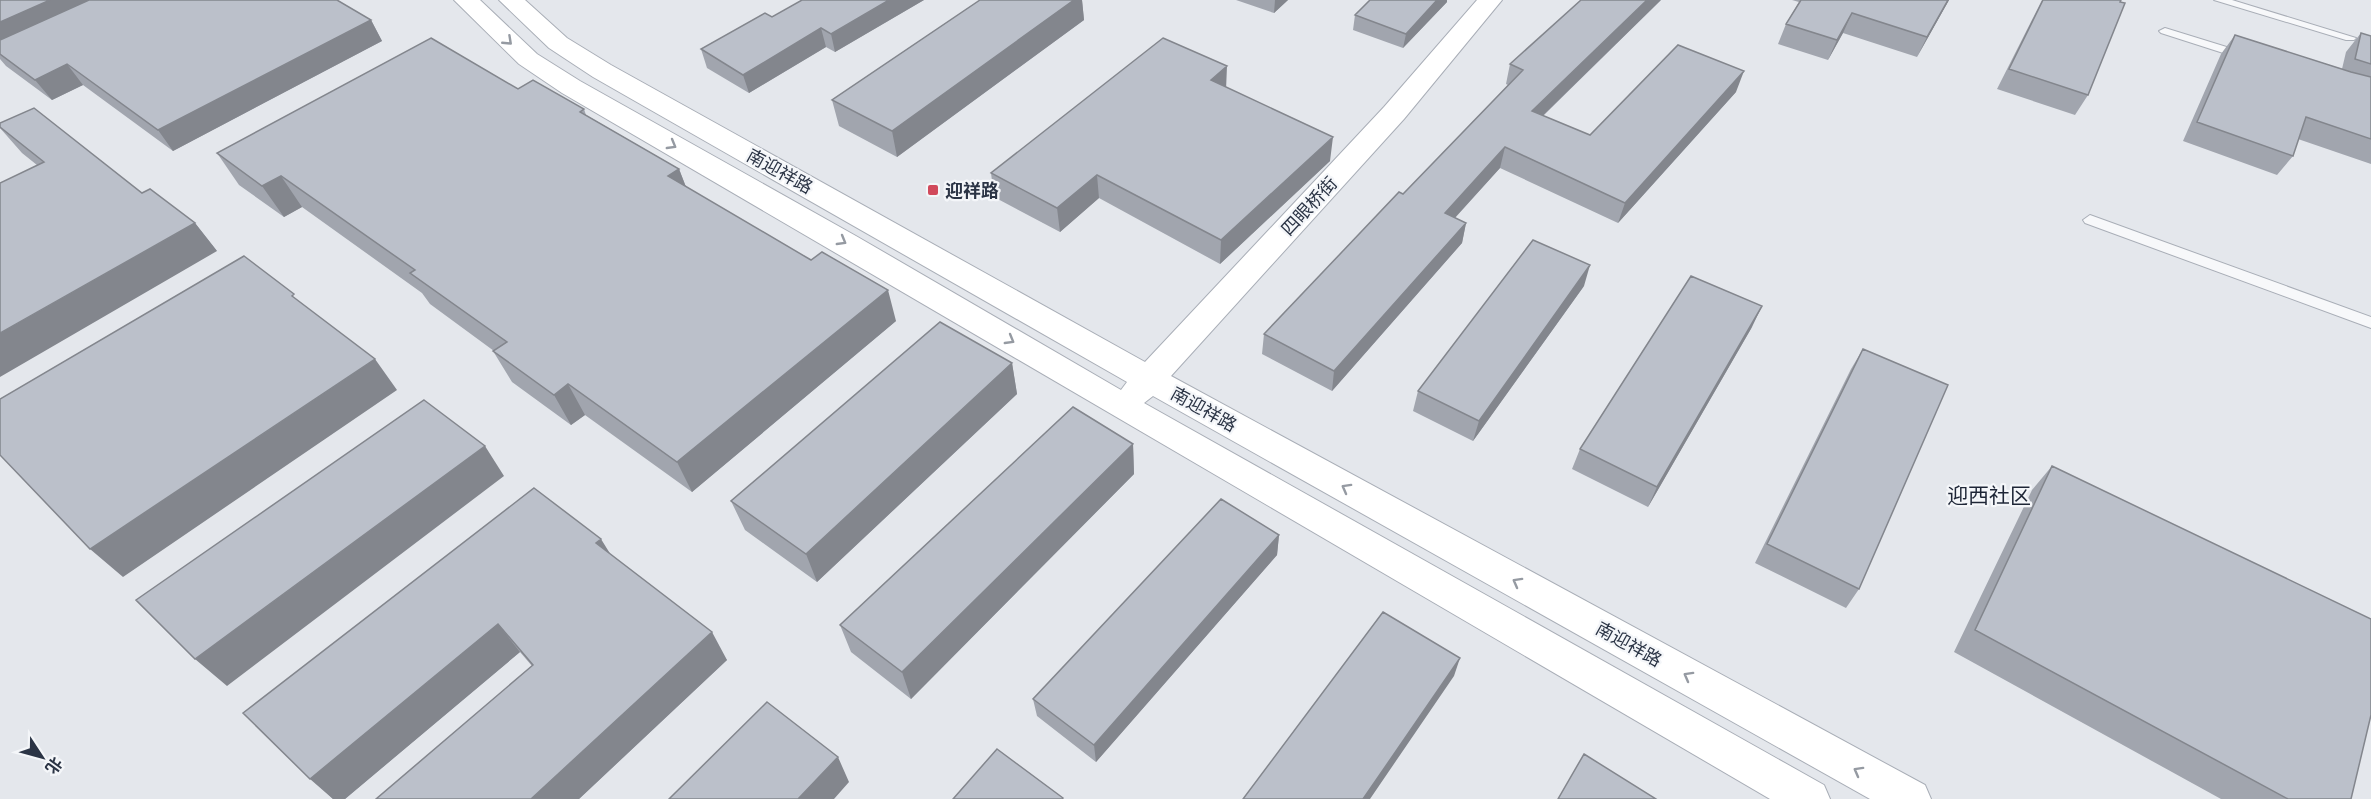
<svg xmlns="http://www.w3.org/2000/svg" width="2371" height="799" font-family="'Roboto Condensed','Noto Sans SC',sans-serif">
	<style>
		.lines { fill: none; stroke-linecap: round; stroke-linejoin: round }
		.lane-casing { stroke: #a9aeb7; stroke-width: 2 }
		.secondary-casing { stroke: #a9aeb7; stroke-width: 2 }
		.lane { fill: #f7f8fa; fill-rule: evenodd }
		.secondary { fill: #fff; fill-rule: evenodd }
		.wall { fill: #a1a5ae }
		.shaded-wall { fill: #83868d }
		.building { fill: #bbc0ca; stroke: #83868d; stroke-width: 1.5 }
		.oneway { stroke: #959aa2 }
		.poi-dot { fill: #d1495b; stroke: #f4f6f9; stroke-width: 2 }
		.labels { text-anchor: middle; dominant-baseline: central; stroke-width: 4.5; stroke-linejoin: round; paint-order: stroke }
		.street-label { font-size: 18px; fill: #2b3445; stroke: #f4f6f9 }
		.poi-label { font-size: 18px; font-weight: bold; fill: #2b3445; stroke: #f4f6f9; text-anchor: start }
		.quarter-label { font-size: 21px; fill: #1d2536; stroke: #f4f6f9 }
	</style>
	<rect width="100%" height="100%" fill="#e4e7ec"/>
	<g class="lines">
		<g class="lane-casing">
			<path id="lane" d="M2214,0H2232L2356,38L2354,40H2346Z
				M2165,28L2246,53L2248,55L2242,59L2161,33L2159,31Z
				M2090,215L2371,317V328L2085,223L2083,220Z"/>
		</g>
		<g class="secondary-casing">
			<path id="secondary" d="M454,0H480L537,54L580,81L856,236L1121,390L1127,382L593,77L549,48L499,0H525L567,38L611,65L1145,362L1384,107L1477,0H1502L1404,119L1171,376L1925,785L1931,799H1870L1153,396L1144,403L1824,785L1830,799H1770L562,93L519,64Z"/>
		</g>
		<use href="#lane" class="lane"/>
		<use href="#secondary" class="secondary"/>
	</g>
	<path class="wall" d="M0,0L371,20L382,41L173,151L83,85L52,100L6,66L0,59Z
		M802,0H924L835,52L826,47L749,93L707,68L701,49L772,17Z
		M980,0H1082L1084,20L897,157L839,126L832,100Z
		M1236,0H1288L1274,13Z
		M1661,0L1543,116L1590,135L1736,92L1618,223L1500,168L1455,218L1466,223L1462,243L1332,391L1262,354L1264,334L1403,194L1508,85L1506,84L1510,64Z
		M1792,0H1949L1917,57L1843,33L1828,60L1778,44L1786,24L1799,2Z
		M2042,0H2121L2088,95L2075,115L1997,89Z
		M1447,2L1403,48L1353,30L1355,15Z
		M2361,33L2371,36V164L2298,139L2293,156L2277,175L2183,141L2221,54L2235,35L2342,69L2346,52Z
		M1226,87L1330,161L1220,264L1099,198L1060,232L994,197L991,173Z
		M518,89L584,109L586,115L679,169L686,187L896,321L692,492L585,415L571,425L512,382L493,351H494L430,304L422,293L302,207L284,217L239,185L217,153Z
		M0,123L142,193L195,223L217,251L37,165L22,153L0,128Z
		M1584,286L1473,441L1413,411L1418,391Z
		M1752,327L1648,507L1572,469L1580,449Z
		M1863,349L1859,589L1846,608L1755,563L1851,369Z
		M1012,363L1017,394L817,582L745,530L731,501Z
		M1133,444L1134,474L911,699L851,652L840,625Z
		M2052,466L2351,799H2221L1954,652L2032,490Z
		M1279,535L1277,555L1096,762L1037,716L1033,699Z
		M610,554L727,660L579,799H376L532,666L520,652L345,799H333L243,713Z"/>
	<path class="shaded-wall" d="M50,0H105L0,48V22Z
		M889,0H924L835,52L831,34Z
		M1074,0H1082L1084,20L897,157L892,131Z
		M1275,0H1288L1274,13Z
		M1437,0H1447V2L1403,48L1406,34Z
		M1647,0H1661L1527,131L1532,111Z
		M1948,0H1949L1917,57L1927,37Z
		M1852,13L1843,33L1828,60L1837,40Z
		M371,20L382,41L173,151L158,130Z
		M821,28L826,47L749,93L743,75Z
		M67,64L83,85L52,100L35,80Z
		M1227,66L1226,90L1211,80Z
		M1744,71L1736,92L1618,223L1625,203Z
		M1333,137L1330,161L1220,264L1221,240Z
		M1505,147L1500,168L1441,233L1445,213Z
		M679,169L691,200L668,176Z
		M1097,175L1099,198L1060,232L1057,208Z
		M281,176L302,207L284,217L262,186Z
		M195,223L217,251L0,377V333Z
		M1466,223L1462,243L1332,391L1334,371Z
		M1590,265L1584,286L1473,441L1479,421Z
		M888,290L896,321L692,492L677,462Z
		M1762,306L1752,327L1648,507L1657,487Z
		M375,359L397,390L123,577L90,549Z
		M1012,363L1017,394L817,582L806,554Z
		M568,384L585,415L571,425L554,395Z
		M1133,444L1134,474L911,699L902,672Z
		M485,446L504,476L227,686L195,659Z
		M1279,535L1277,555L1096,762L1094,745Z
		M601,539L619,568L596,543Z
		M498,624L520,652L345,799H333L310,779Z
		M712,632L727,660L579,799H531Z
		M1460,658L1454,676L1370,799H1363Z
		M838,757L849,782L834,799H798Z"/>
	<path class="building" d="M0,0H50L0,22Z
		M89,0H337L371,20L158,130L67,64L35,80L0,54V40Z
		M802,0H889L831,34L821,28L743,75L701,49L765,13L772,17Z
		M980,0H1074L892,131L832,100Z
		M1370,0H1437L1406,34L1355,15Z
		M1581,0H1647L1532,111L1590,135L1678,45L1744,71L1625,203L1505,147L1445,213L1466,223L1334,371L1264,334L1399,192L1403,194L1523,70L1510,64Z
		M1801,0H1948L1927,37L1852,13L1837,40L1786,24Z
		M2043,0H2121L2120,2L2125,3L2088,95L2009,69Z
		M2361,33L2371,36V64L2355,59Z
		M2235,35L2351,72L2371,77V139L2306,117L2293,156L2197,122Z
		M431,38L518,89L533,80L584,109L580,112L679,169L668,176L811,260L822,252L888,290L677,462L568,384L554,395L493,351L507,342L410,273L415,270L281,176L262,186L217,153Z
		M1163,38L1227,66L1211,80L1333,137L1221,240L1097,175L1057,208L991,173Z
		M34,108L142,193L150,189L195,223L0,333V183L44,162L0,127V123Z
		M1533,240L1590,265L1479,421L1418,391Z
		M244,256L294,294L292,296L375,359L90,549L0,455V399Z
		M1691,276L1762,306L1657,487L1580,449Z
		M940,322L1012,363L806,554L731,501Z
		M1863,349L1948,385L1859,589L1767,544Z
		M424,400L485,446L195,659L136,600Z
		M1073,407L1133,444L902,672L840,625Z
		M2052,466L2371,619V715L2351,799H2288L1975,630Z
		M534,488L601,539L596,543L712,632L531,799H376L533,665L498,624L310,779L243,713Z
		M1221,499L1279,535L1094,745L1033,699Z
		M1383,612L1460,658L1363,799H1243Z
		M767,702L838,757L798,799H669Z
		M997,749L1063,798L1062,799H953Z
		M1584,754L1656,799H1558Z"/>
	<defs><path id="oneway-chevron" d="M-2-3.5L2.5 0L-2 3.5" fill="none" stroke-width="1.6" stroke-linecap="round" stroke-linejoin="round" transform="scale(1.5)"/></defs>
	<g class="oneway">
		<use href="#oneway-chevron" transform="translate(508 41) rotate(43)"/>
		<use href="#oneway-chevron" transform="translate(672 145) rotate(30)"/>
		<use href="#oneway-chevron" transform="translate(842 241) rotate(30)"/>
		<use href="#oneway-chevron" transform="translate(1010 340) rotate(30)"/>
		<use href="#oneway-chevron" transform="translate(1346 488) rotate(-151)"/>
		<use href="#oneway-chevron" transform="translate(1517 582) rotate(-151)"/>
		<use href="#oneway-chevron" transform="translate(1688 676) rotate(-151)"/>
		<use href="#oneway-chevron" transform="translate(1858 771) rotate(-151)"/>
	</g>
	<rect class="poi-dot" x="927" y="184" width="12" height="12" rx="3"/>
	<g class="labels">
		<g class="street-label">
			<text transform="translate(780 171) rotate(29)">南迎祥路</text>
			<text transform="translate(1309 206) rotate(-47)">四眼桥街</text>
			<text transform="translate(1204 409) rotate(29)">南迎祥路</text>
			<text transform="translate(1629 644) rotate(29)">南迎祥路</text>
		</g>
		<g class="poi-label">
			<text x="945" y="190">迎祥路</text>
		</g>
		<g class="quarter-label">
			<text x="1989" y="496">迎西社区</text>
		</g>
	</g>
	<g transform="translate(42 757) rotate(126)" stroke="#f4f6f9" stroke-width="4.5" paint-order="stroke">
	<path d="M0-4.5L10 22L0 15L-10 22Z" fill="#2b3445"/>
	<text y="-9" font-size="16" font-weight="bold" text-anchor="middle" fill="#2b3445">北</text>
	</g>
</svg>
